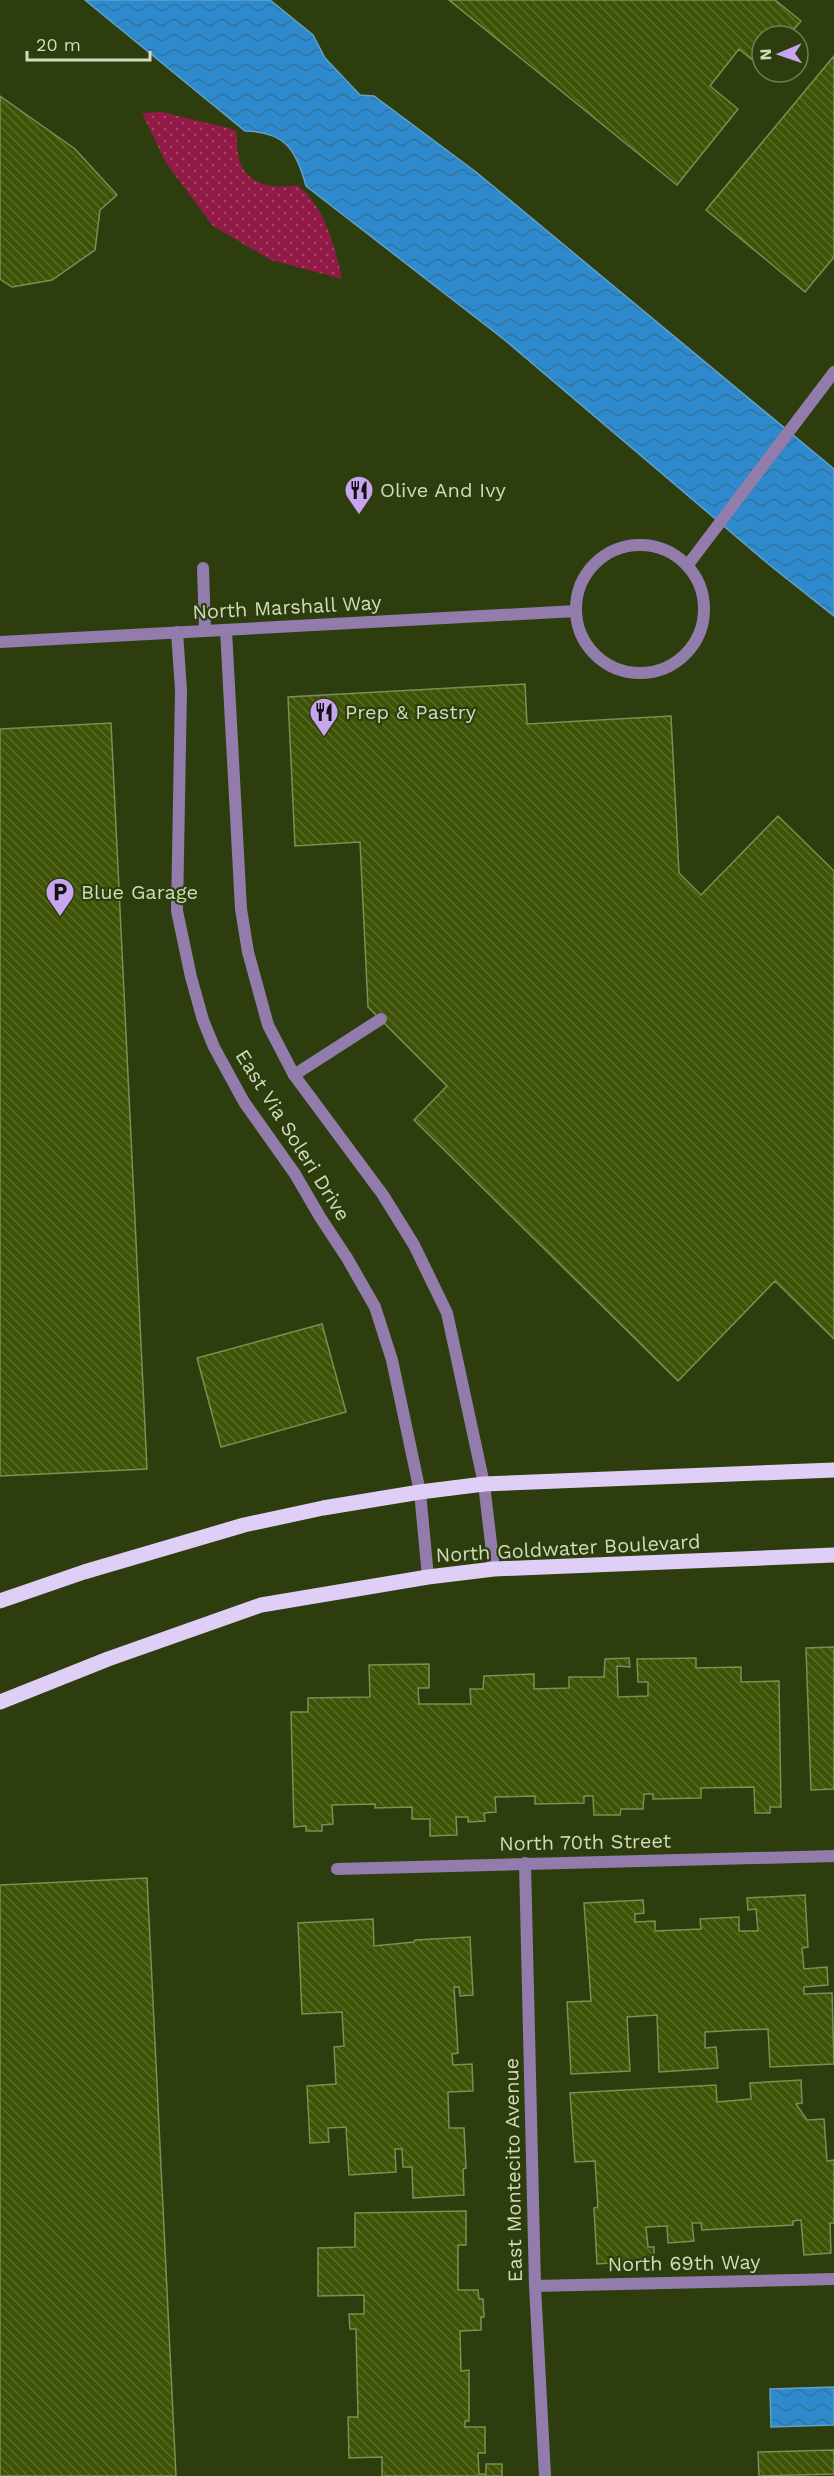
<svg xmlns="http://www.w3.org/2000/svg" width="834" height="2476" font-family="'Work Sans',sans-serif">
	<style>
		.grass { fill: url(#grass-dots) }
		.water { fill: url(#water-waves); stroke: #5fa3c8; stroke-width: 1.5 }
		.building { fill: url(#building-back-hatch); stroke: #7a9052; stroke-width: 1.5 }
		.lines { fill: none; stroke-linecap: round; stroke-linejoin: round }
		.lane { stroke: #917cab; stroke-width: 12 }
		.street { stroke: #917cab; stroke-width: 12 }
		.primary { stroke: #dfcef5; stroke-width: 15 }
		.labels { text-anchor: middle; dominant-baseline: central; stroke-width: 4.5; stroke-linejoin: round; paint-order: stroke }
		.poi-label { font-size: 20px; fill: #d0dcbc; stroke: #2e3d0e; text-anchor: start }
		.street-label { font-size: 20px; fill: #d0dcbc; stroke: #2e3d0e }
	</style>
	<defs>
		<pattern id="grass-dots" width="8" height="8" patternUnits="userSpaceOnUse" patternTransform="scale(1.5)"><rect width="8" height="8" fill="#911a46"/><path d="M2 2h.1M6 6h.1" fill="none" stroke="#a44667" stroke-width="1.8" stroke-linecap="round"/></pattern>
		<pattern id="water-waves" width="16" height="10" patternUnits="userSpaceOnUse" patternTransform="scale(1.5)"><rect width="16" height="10" fill="#2e8acd"/><path d="M0 5q4-4 8 0t8 0" fill="none" stroke="#3374a0"/></pattern>
		<pattern id="building-back-hatch" width="6" height="6" patternUnits="userSpaceOnUse" patternTransform="scale(1.5)"><rect width="6" height="6" fill="#3f5307"/><path d="M-1 5l2 2M0 0l6 6M5-1l2 2" fill="none" stroke="#5a6b29"/></pattern>
	</defs>
	<rect width="100%" height="100%" fill="#2e3d0e"/>
	<path class="grass" d="M161,112L229,128L237,132C234,175 255,192 297,185C325,207 335,246 342,279L271,260L213,226L166,163L142,113Z"/>
	<path class="water" d="M85,0H270L313,35L325,58L360,95L374,96L476,172L834,469V616L772,567L506,341L306,186C296,149 285,132 245,131Z
		M834,2387V2425L771,2427L770,2389Z"/>
	<path class="building" d="M449,0H775L801,21L788,36H762V68L739,49L710,86L738,109L677,185Z
		M834,56V257L805,292L706,210Z
		M0,96L75,149L117,195L100,210L95,250L52,280L12,287L0,279Z
		M525,684L527,724L671,716L679,873L701,895L778,816L834,871V1339L775,1281L678,1381L414,1120L447,1086L368,1007L360,842L295,846L288,697Z
		M111,723L147,1469L0,1476V729Z
		M322,1324L346,1412L221,1447L197,1358Z
		M834,1647V1789L811,1790L806,1648Z
		M629,1658L630,1667L617,1666L618,1697L648,1696V1682H638L637,1659L696,1658V1668L741,1667V1682L779,1681L781,1807H770V1813H755L754,1787L701,1788V1798L653,1799V1794H644L643,1809H621L620,1815H594L593,1796H584V1803L535,1804V1796L495,1797L496,1812L484,1813L485,1821L468,1822V1817H456L457,1835L430,1836V1819H412V1807L375,1808V1804L332,1805L333,1824L322,1825V1831H306V1826L294,1827L291,1712H308V1698L370,1697L369,1665L429,1664V1688H418L419,1704H471L470,1689H483L484,1676L534,1674V1689L569,1688V1677H604L605,1659Z
		M147,1878L176,2476H0V1885Z
		M805,1895L808,1947L802,1948L804,1969L827,1967L828,1985L804,1987V1994L832,1993L834,2064L770,2067L768,2029L740,2030L705,2032V2048L716,2047L718,2068L659,2072L657,2015L627,2017L630,2071L571,2074L567,2002L591,2001L584,1903L643,1900L644,1913L635,1914V1922L655,1921V1931L701,1929L700,1919L739,1917V1931H758L756,1909L748,1910L747,1898Z
		M373,1919L374,1946L414,1942L415,1940L470,1937L473,1995L460,1996L459,1987H454L458,2053L452,2054L453,2065L472,2064L473,2091L448,2092L449,2128H464L466,2168L463,2169L464,2195L413,2198L412,2167H403L402,2149H395L396,2172L349,2175L346,2127L328,2128L329,2142L310,2143L307,2086L336,2084L334,2047L344,2046L342,2012L302,2014L298,1923Z
		M801,2080L802,2103L796,2104L807,2120L824,2119L827,2161L834,2160V2223H830L831,2253L804,2255L801,2220L793,2221V2225L702,2230L701,2223H692L694,2241L668,2243L667,2226L646,2227L648,2247H654V2260L597,2264L594,2208L598,2207L595,2161L575,2162L570,2093L716,2085L717,2102L751,2099L750,2083Z
		M466,2211V2245H458V2290H478L479,2299H483L484,2317H481V2330L460,2331L461,2371L469,2370V2421H465V2427H485V2453H478L479,2474H486V2464H502V2476H382V2457L349,2458L348,2417H358L356,2329H350L349,2314H364V2295L318,2296V2248L355,2247V2213Z
		M834,2450V2474L759,2476L758,2452Z"/>
	<g class="lines">
		<path class="lane" d="M203,568L205,630
			M294,1075L381,1019"/>
		<path class="street" d="M576 609a64 64 0 1 1 128 0a64 64 0 1 1-128 0Z
			M687,566L834,372
			M226,630L241,909L248,952L268,1025L294,1075L383,1195L414,1245L447,1313L484,1484L494,1569
			M177,632L181,690L177,911L191,977L203,1020L214,1047L244,1102L295,1174L320,1217L347,1258L375,1307L392,1360L420,1492L428,1577
			M0,642L576,611
			M525,1863L535,2286L545,2476
			M337,1869L834,1856
			M535,2286L834,2279"/>
		<path class="primary" d="M0,1601L84,1572L244,1525L323,1508L420,1492L484,1484L834,1470
			M0,1702L108,1659L261,1605L428,1577L494,1569L834,1555"/>
	</g>
	<defs>
		<g id="restaurant-pin" transform="scale(1.5)"><path d="M0 17L-7.5 6A9.5 9.5 0 1 1 7.5 6Z" fill="#c7a6ef" stroke="#2e3d0e"/><path d="M-5-6h1v4h1v-4h1v4h1v-4h1v5L-1.5 .5V6h-2V.5L-5-1ZM5-6V6H3V1.5H1.5Q1.5-4 5-6Z" fill="#111"/></g>
		<g id="parking-pin" transform="scale(1.5)"><path d="M0 17L-7.5 6A9.5 9.5 0 1 1 7.5 6Z" fill="#c7a6ef" stroke="#2e3d0e"/><path d="M-3.5-5.5H1a3.5 3.5 0 0 1 0 7H-1V5.5H-3.5ZM-1-3.4V-.6H.8a1.4 1.4 0 0 0 0-2.8Z" fill="#111"/></g>
	</defs>
	<g fill-rule="evenodd">
		<use href="#restaurant-pin" x="359" y="490"/>
		<use href="#restaurant-pin" x="324" y="712"/>
		<use href="#parking-pin" x="60" y="892"/>
	</g>
	<g class="labels">
		<g class="poi-label">
			<text x="380" y="490">Olive And Ivy</text>
			<text x="345" y="712">Prep &amp; Pastry</text>
			<text x="81" y="892">Blue Garage</text>
		</g>
		<g class="street-label">
			<text transform="translate(287 607) rotate(-3)">North Marshall Way</text>
			<text transform="translate(293 1135) rotate(58)">East Via Soleri Drive</text>
			<text transform="translate(568 1548) rotate(-3)">North Goldwater Boulevard</text>
			<text transform="translate(585 1842) rotate(-1)">North 70th Street</text>
			<text transform="translate(513 2170) rotate(-91)">East Montecito Avenue</text>
			<text transform="translate(684 2263) rotate(-1)">North 69th Way</text>
		</g>
	</g>
	<g transform="translate(780 54) rotate(268)"><circle r="28" fill="#2e3d0e" stroke="#6f7d54" stroke-width="1.5"/>
	<path d="M0-4.5L10 22L0 15L-10 22Z" fill="#c7a6ef"/>
	<text y="-9" font-size="16" font-weight="bold" text-anchor="middle" fill="#d0dcbc">N</text>
	</g>
	<path d="M27 51v9h123v-9" fill="none" stroke="#d0dcbc" stroke-width="3"/>
	<text x="36" y="51" font-size="18" fill="#d0dcbc" stroke="#2e3d0e" stroke-width="4.5" paint-order="stroke">20 m</text>
</svg>
